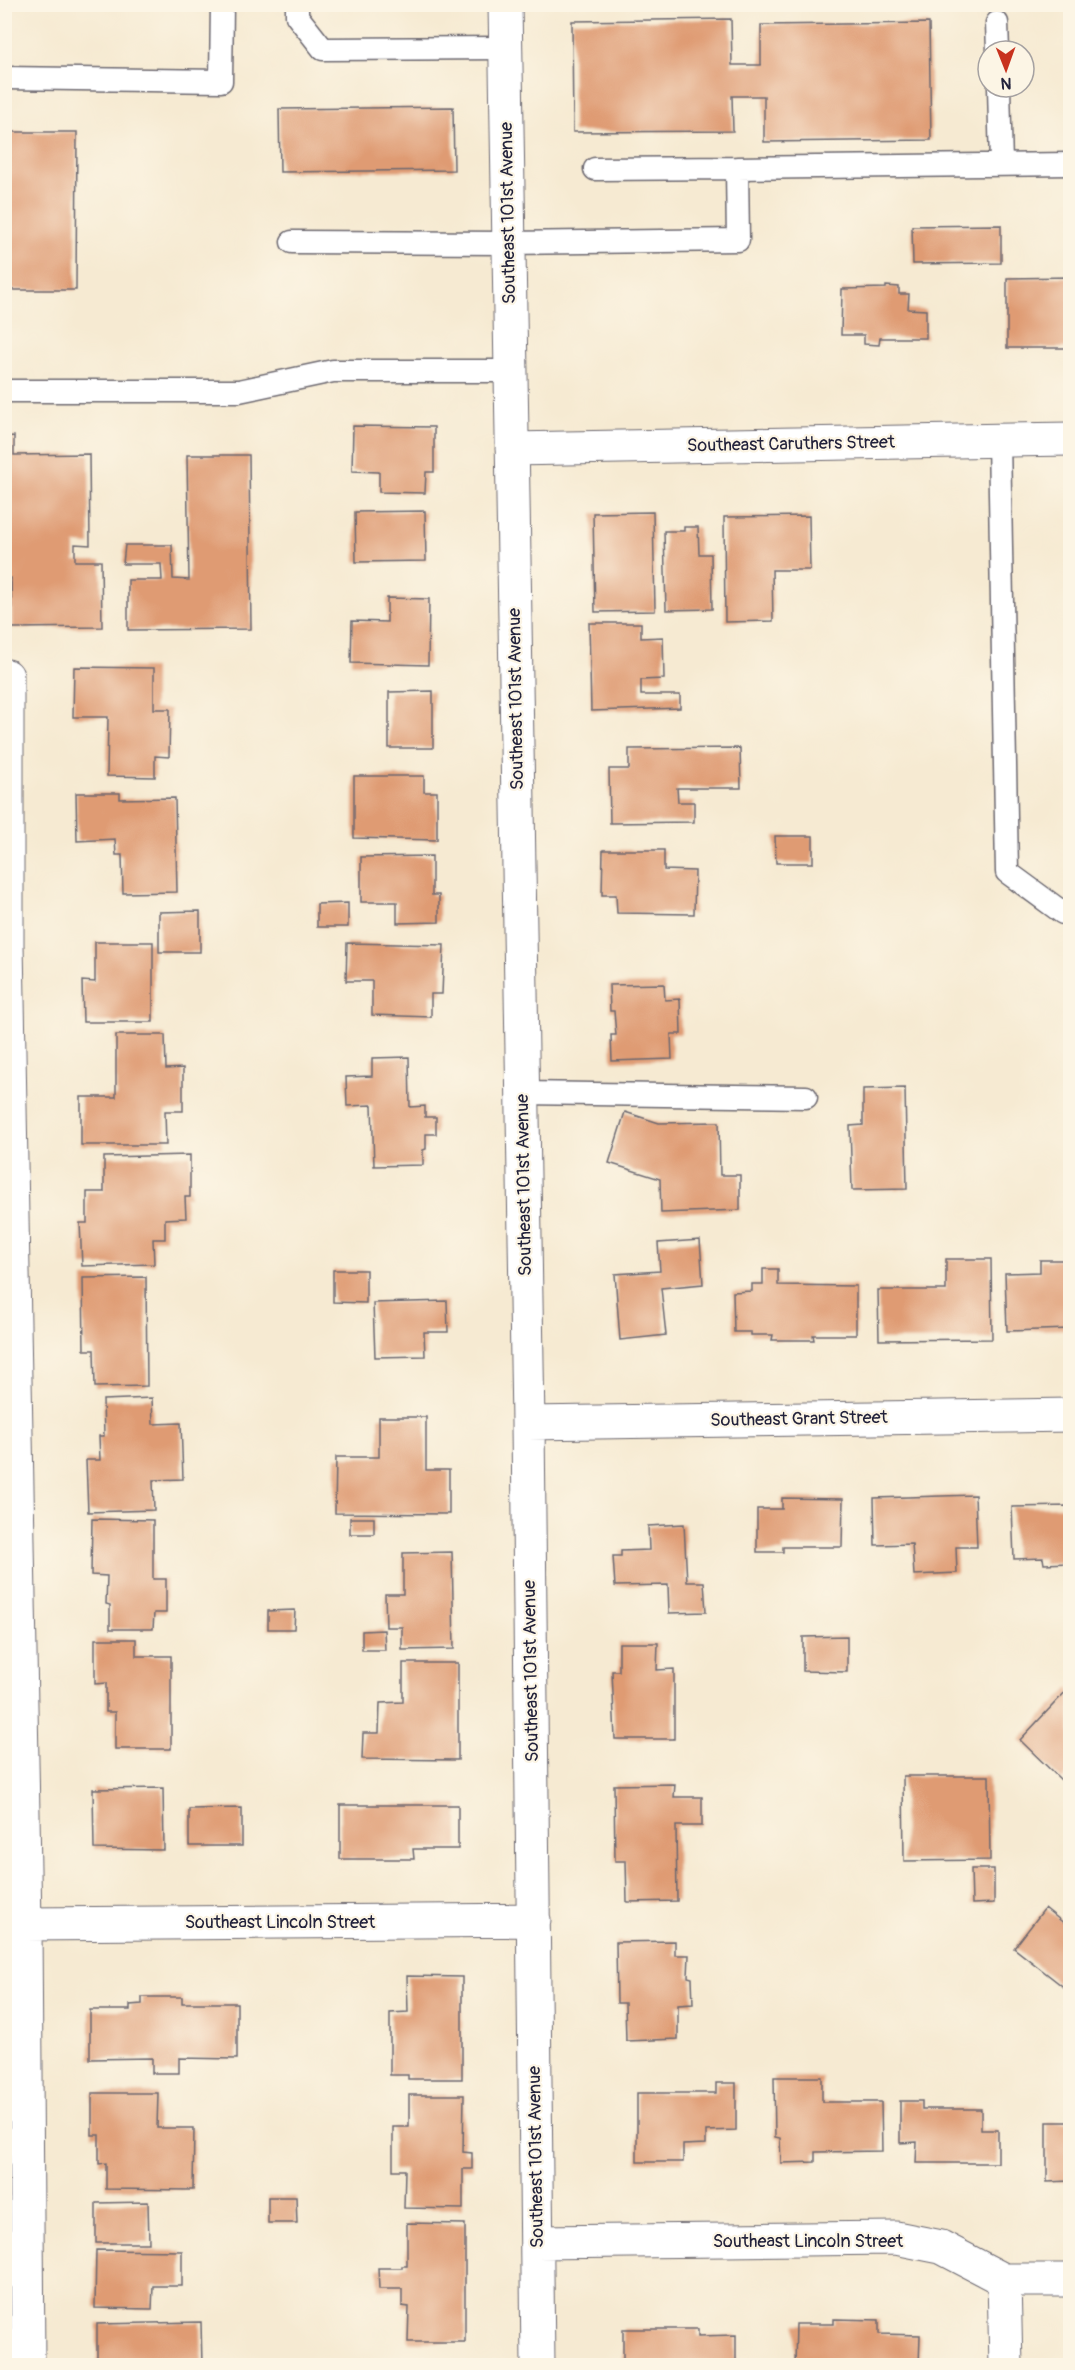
<svg xmlns="http://www.w3.org/2000/svg" width="1075" height="2370" font-family="Pangolin,sans-serif">
	<style>
		.building { fill: #df9b73 }
		.lines { fill: none; stroke-linecap: round; stroke-linejoin: round }
		.service-casing { stroke: #6c6870; stroke-width: 25 }
		.minor-casing { stroke: #6c6870; stroke-width: 35 }
		.service { stroke: #fff; stroke-width: 22 }
		.minor { stroke: #fff; stroke-width: 33 }
		.labels { text-anchor: middle; dominant-baseline: central; stroke-width: 4.5; stroke-linejoin: round; paint-order: stroke }
		.street-label { font-size: 18px; fill: #22223b; stroke: #fcf5e5 }
	</style>
	<rect width="100%" height="100%" fill="#fcf5e5"/>
	<filter id="ink" filterUnits="userSpaceOnUse"><feTurbulence type="fractalNoise" baseFrequency=".0167" numOctaves="2"/><feDisplacementMap in="SourceGraphic" scale="12" xChannelSelector="R" yChannelSelector="G"/><feConvolveMatrix kernelMatrix="1 2 1 2 8 2 1 2 1" color-interpolation-filters="sRGB"/></filter>
	<filter id="wash" filterUnits="userSpaceOnUse"><feTurbulence type="fractalNoise" baseFrequency=".008" numOctaves="4" result="noise"/><feDisplacementMap in="SourceGraphic" scale="24" xChannelSelector="R" yChannelSelector="G"/><feGaussianBlur stdDeviation="1.35" result="paint"/><feColorMatrix in="noise" values="0 0 0 0 0 0 0 0 0 0 0 0 0 0 0 0 0 1.4 0 .05"/><feComposite in="paint" operator="in"/></filter>
	<g filter="url(#wash)">
		<rect width="100%" height="100%" fill="#f6ead2"/>
		<g id="blocks">
			<path class="building" d="M731,19L732,65H761V25L929,23L931,140L764,142V96H732L733,131L573,132L572,21Z
				M453,107L454,170L280,172L279,109Z
				M4,132H77L76,290H4Z
				M1001,225V263L913,264L912,226Z
				M1070,277V348H1007V278Z
				M886,286L899,287V294H909L908,309L926,310V338H880L879,345L864,344V335H841L842,289L886,288Z
				M353,426L434,427V472H426L425,493L379,492V472L352,471Z
				M14,436V455L89,454L90,545L75,544V561H101L102,627L12,628L11,578H4V437Z
				M187,455H249L251,629L128,630V580H162L161,564H123L125,545H172L173,579L189,580Z
				M425,511L426,561L356,562L355,512Z
				M653,512L655,611L595,612L593,513Z
				M809,516L810,570H772L773,621L725,622L724,517Z
				M684,527H698L699,554H711L712,609L666,610L664,531H684Z
				M387,598L429,599L428,665L351,663L352,621L387,622Z
				M589,623H641V638L663,637L664,679L641,680V695H680V708L591,711Z
				M74,667L154,668V709H170L169,757L155,756V777L107,776L108,717H73Z
				M433,691V748H389V692Z
				M740,748L741,788H677L678,802H694V822L610,823L609,769H629V749Z
				M354,776H424V792H437V840L354,838Z
				M76,793H120V799L175,798L177,892L123,893L122,855H116L115,839L77,841Z
				M775,836H813V863H776Z
				M603,850H664V870L695,871L694,914L617,913L616,895H602Z
				M432,856V895H439V922L397,923V902H361V857Z
				M348,903V927H317V904Z
				M200,911V952H159V912Z
				M95,942H153V1022H83L82,981L95,982Z
				M347,943L444,945L442,994H431V1017L372,1015V981H346Z
				M664,984L665,1000L680,999L681,1034H671L672,1059L612,1061L611,1035H616L614,1011H610L609,985Z
				M116,1035H165L166,1069L183,1068V1111H165L166,1145H81V1097H116Z
				M409,1057L410,1107L425,1106V1117H436V1134H426V1149L423,1150V1165L374,1166L372,1105L347,1106L346,1077L372,1076V1058Z
				M905,1088L907,1189L852,1190L850,1126L863,1125V1089Z
				M625,1112L659,1123L719,1122L720,1175H740V1210L661,1213L660,1179L609,1163Z
				M190,1155V1197H185L186,1218L165,1219V1239H153L154,1264L82,1266L80,1223H87V1192H104V1157Z
				M700,1240L703,1284L661,1288L666,1335L620,1340L615,1274L660,1271L658,1243Z
				M946,1259H991L992,1339L879,1340L878,1290H946Z
				M1040,1260H1070V1329L1007,1331L1005,1273L1040,1272Z
				M763,1269H778V1285L856,1286V1335H813L814,1340H772L773,1335H751V1332H734L733,1292L752,1291V1284H763Z
				M333,1270H366V1303L333,1302Z
				M146,1277L147,1386L95,1387L94,1350H84L83,1278Z
				M447,1301L448,1332H424L425,1356L375,1357L373,1303Z
				M152,1398L153,1424L181,1423L183,1479L153,1480L154,1510L88,1512L86,1460H100L99,1436H104L103,1400Z
				M379,1417H426V1470H449V1514L335,1513L336,1457H379Z
				M975,1495L977,1547H956L957,1573L914,1575L912,1544L875,1545L874,1498Z
				M782,1498L843,1499L842,1547H783V1552H757V1509H782Z
				M1070,1506V1563L1044,1564L1043,1558L1014,1559L1012,1507Z
				M350,1518H374V1534H350Z
				M92,1519L153,1520V1579H166V1613H154L153,1629H110V1605L106,1604L107,1576L91,1575Z
				M684,1524L687,1582H704L706,1612L669,1613L668,1585L615,1586L613,1556H621V1551L649,1550L648,1526Z
				M452,1552L454,1649L402,1650V1627H386L385,1594H403V1553Z
				M295,1610L294,1629H268V1611Z
				M384,1630L385,1650H362V1631Z
				M847,1636V1672L803,1671V1637Z
				M95,1639H136V1656H171V1749H115V1712H106V1683L95,1684Z
				M619,1643H658L657,1670L674,1669V1739H615L612,1671H619Z
				M403,1663H458V1760L362,1759L363,1733H379L380,1703L403,1702Z
				M1070,1687V1771L1062,1781L1020,1740Z
				M903,1776H989L990,1860L904,1861Z
				M675,1784L674,1797H702V1826H676L677,1901L627,1902L626,1861H615L614,1785Z
				M163,1788L164,1850L94,1849L93,1789Z
				M340,1805H458V1849H413L414,1859H340Z
				M242,1808V1846H189V1809Z
				M971,1869H994V1903L972,1904Z
				M1045,1908L1070,1928V1992L1014,1948Z
				M675,1941V1955H689L688,1977L692,1978L693,2004L678,2005V2039L626,2041L625,2003H617L616,1942Z
				M407,1976L462,1977V2079H408V2075H390V2013L408,2012Z
				M142,1997H182V2003H237V2059L179,2058V2073H152V2058L90,2059V2010H130V2005L142,2004Z
				M774,2077H822V2102H881L882,2151L815,2152V2162L781,2163L780,2138L775,2137Z
				M716,2083H736V2130L706,2131V2144L683,2145V2162H637V2093H716Z
				M92,2093H158L157,2128H194L193,2190L106,2189V2163L99,2164V2135H92Z
				M409,2095H464L463,2152L472,2153V2169H463V2209L404,2208L405,2170H393V2127H409Z
				M900,2101H922V2109H981V2130H998V2163H916L917,2142L900,2143Z
				M1047,2122H1070V2181L1047,2182Z
				M268,2197H296L297,2223H268Z
				M148,2202L149,2243H96V2203Z
				M407,2223L465,2224V2342H408L409,2307L402,2306V2289H379L378,2268H402V2266H407Z
				M96,2250L182,2251V2286H153L152,2309L95,2308Z
				M834,2319L879,2320V2334L920,2335L919,2366H795L796,2324H834Z
				M201,2322L202,2366H97V2324Z
				M623,2329H698V2336L736,2335V2366H623Z"/>
		</g>
	</g>
	<g filter="url(#ink)">
		<use href="#blocks" fill-opacity="0" stroke="#6c6870" stroke-width="1.5"/>
		<g class="lines">
			<g class="service-casing">
				<path id="service" d="M297,4V16L323,49L505,48
					M997,23L998,51
					M4,78L221,81L222,4
					M999,87L1001,165
					M595,169L737,168
					M292,242L508,243L738,240L737,168L1070,164
					M4,391H239L333,371H511
					M999,440L1007,872L1063,913H1070
					M522,1093L806,1097"/>
			</g>
			<g class="minor-casing">
				<path id="minor" d="M505,4L528,1423L538,2366
					M512,449L1070,439
					M7,676V944L25,1924L28,2366
					M528,1423L1070,1415
					M25,1924L534,1920
					M537,2242L896,2238L941,2247L1004,2280H1070
					M1004,2280L1006,2366"/>
			</g>
			<use href="#service" class="service"/>
			<use href="#minor" class="minor"/>
		</g>
	</g>
	<g class="labels">
		<g class="street-label">
			<text transform="translate(508 213) rotate(-91)">Southeast 101st Avenue</text>
			<text transform="translate(791 444) rotate(-1)">Southeast Caruthers Street</text>
			<text transform="translate(516 699) rotate(-91)">Southeast 101st Avenue</text>
			<text transform="translate(524 1185) rotate(-91)">Southeast 101st Avenue</text>
			<text transform="translate(799 1419) rotate(-1)">Southeast Grant Street</text>
			<text transform="translate(531 1671) rotate(-91)">Southeast 101st Avenue</text>
			<text x="280" y="1922">Southeast Lincoln Street</text>
			<text transform="translate(536 2157) rotate(-91)">Southeast 101st Avenue</text>
			<text x="808" y="2241">Southeast Lincoln Street</text>
		</g>
	</g>
	<rect width="1075" height="2370" fill="none" stroke="#fcf5e5" stroke-width="24"/>
	<g transform="translate(1006 69) rotate(179)"><circle r="28" fill="#fcf5e5" stroke="#a5a1a1" stroke-width="1.5"/>
	<path d="M0-4.5L10 22L0 15L-10 22Z" fill="#c8321e"/>
	<text y="-9" font-size="16" font-weight="bold" text-anchor="middle" fill="#22223b">N</text>
	</g>
</svg>
